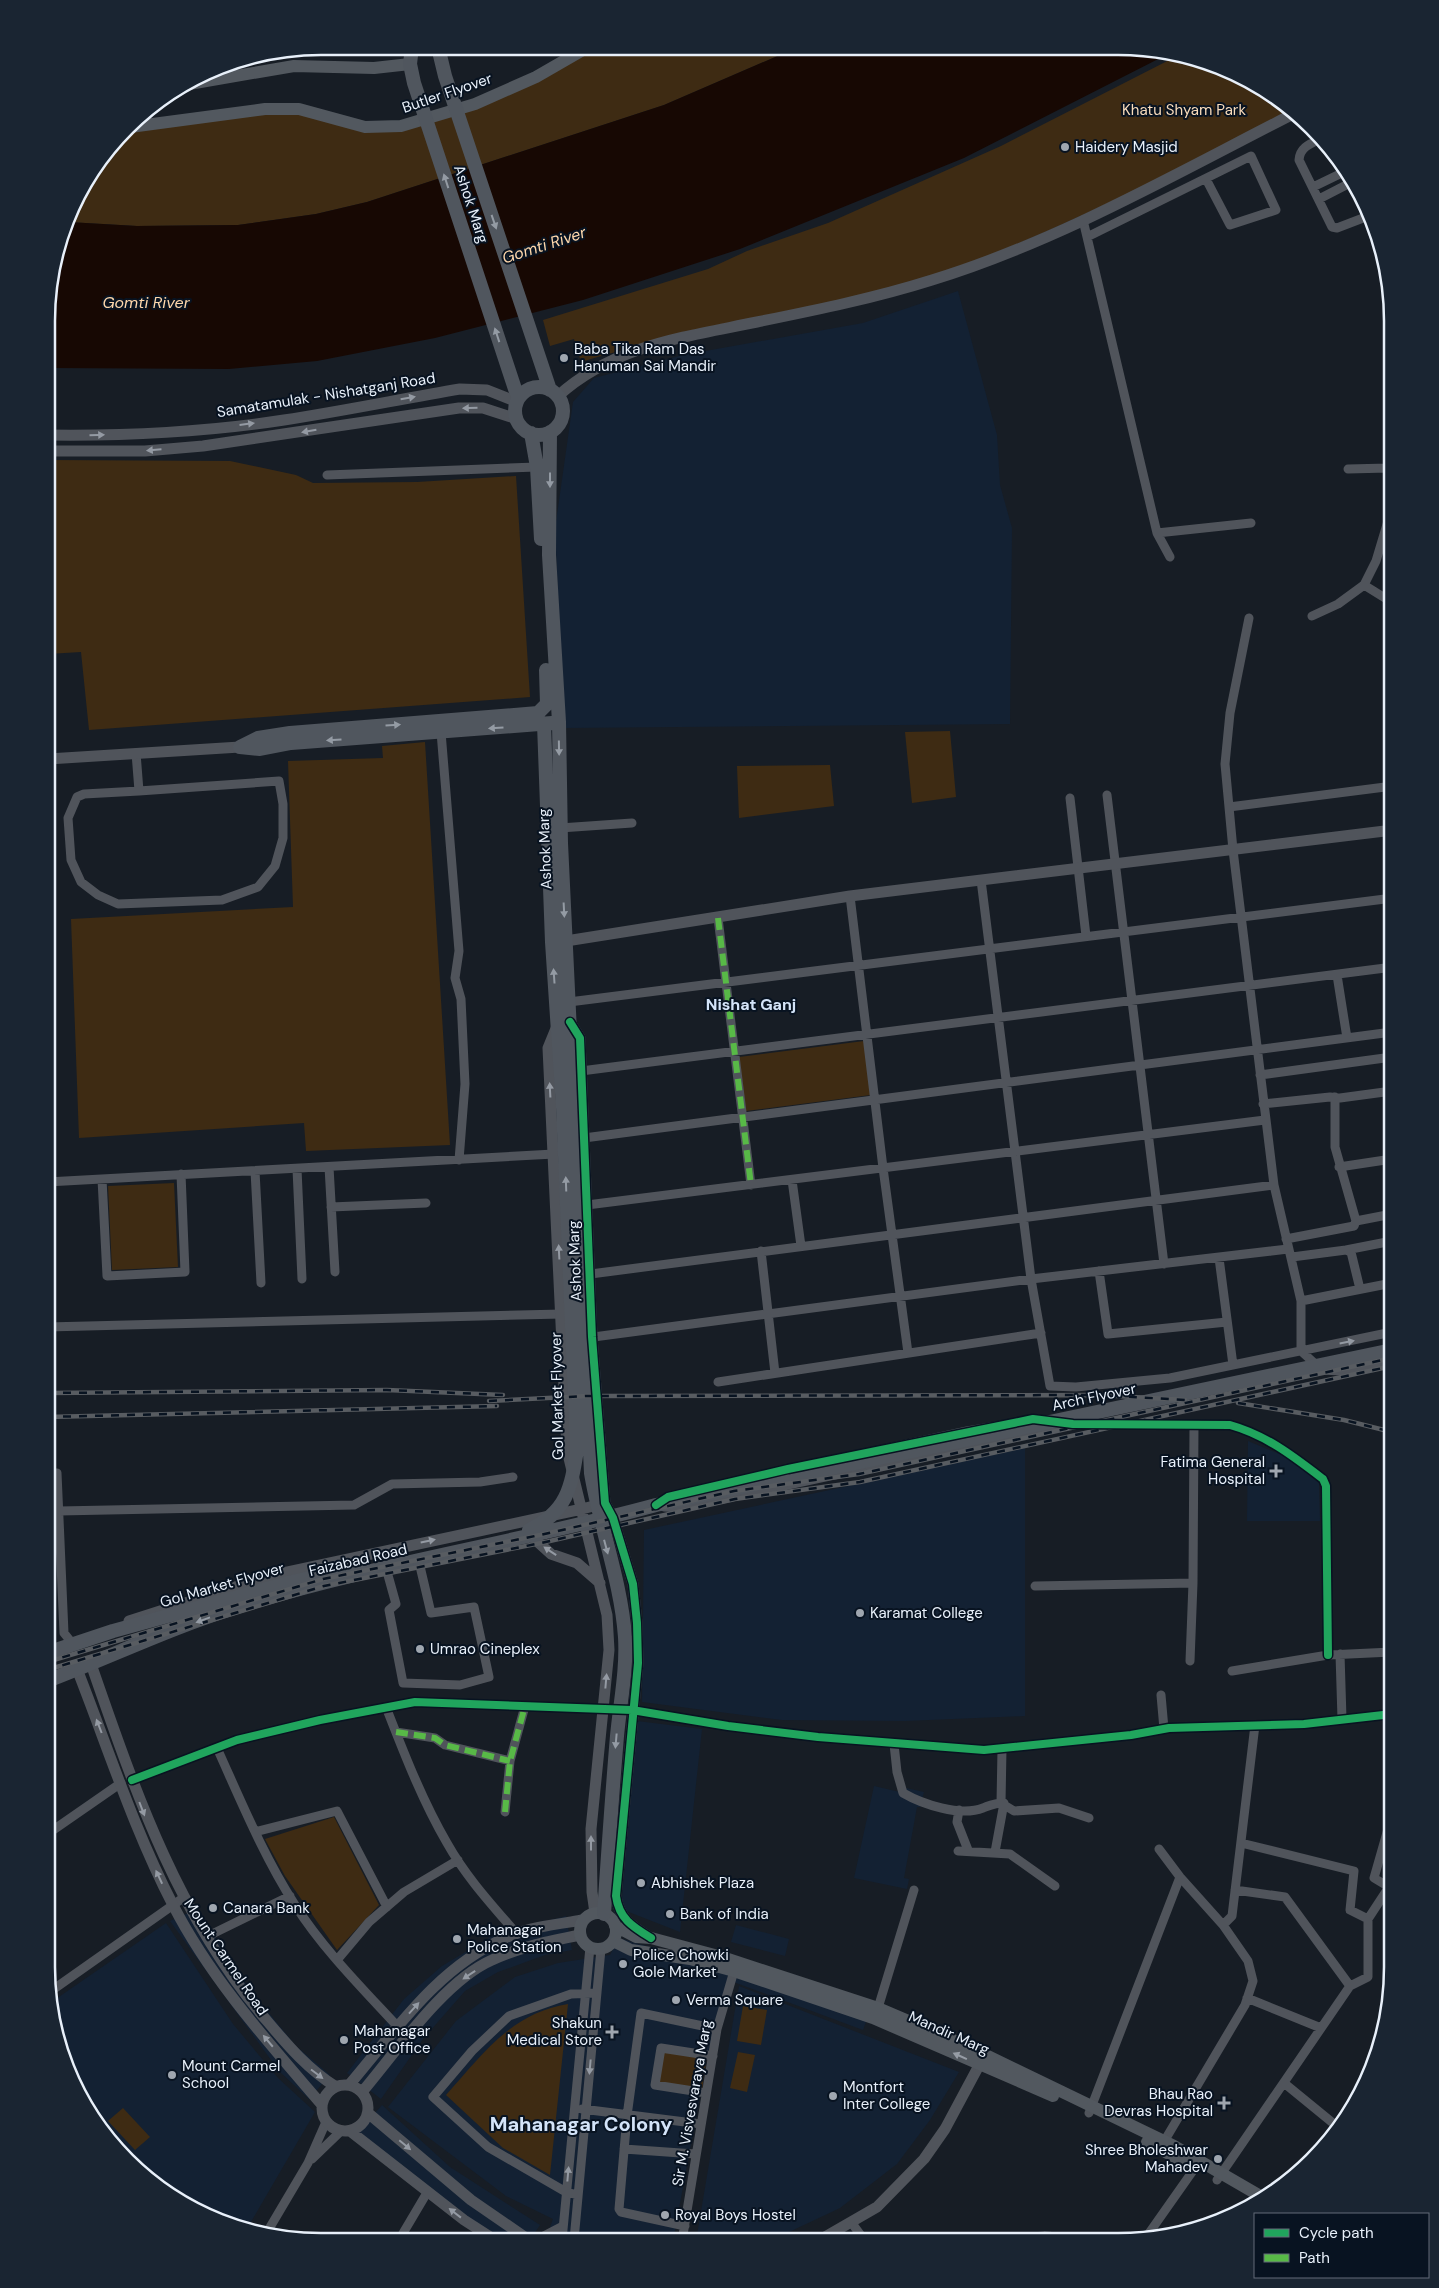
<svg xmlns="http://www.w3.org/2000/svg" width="1439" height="2288" font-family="'DM Sans',sans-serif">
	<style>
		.built { fill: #132133 }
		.green { fill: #3e2b13 }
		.water { fill: #170803 }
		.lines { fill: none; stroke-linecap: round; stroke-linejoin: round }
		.minor { stroke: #50545b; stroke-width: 9 }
		.tertiary { stroke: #50545b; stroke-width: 11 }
		.secondary { stroke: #52585f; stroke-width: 12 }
		.primary { stroke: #50565e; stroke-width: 14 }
		.rail-casing { stroke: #585c61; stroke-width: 4.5 }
		.rail { stroke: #081321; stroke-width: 2.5; stroke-dasharray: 8; stroke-linecap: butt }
		.quiet { stroke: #58b947; stroke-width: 6; stroke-dasharray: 12 6; stroke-linecap: butt }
		.cycleway-casing { stroke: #081321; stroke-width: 11 }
		.cycleway { stroke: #20a55d; stroke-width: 8 }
		.oneway { fill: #949ba4 }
		.oneway2 { fill: #949aa3 }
		.oneway3 { fill: #969ca5 }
		.poi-dot { fill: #9fa6af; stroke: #081321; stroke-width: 2 }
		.labels { text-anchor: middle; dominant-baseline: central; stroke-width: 4; stroke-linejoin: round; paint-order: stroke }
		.street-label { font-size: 15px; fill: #e8f0fa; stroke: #081321 }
		.park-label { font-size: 15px; fill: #f9dcbb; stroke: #081321 }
		.poi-label { font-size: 15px; fill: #e8f0fa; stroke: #081321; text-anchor: start }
		.water-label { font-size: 16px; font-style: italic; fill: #fed7ab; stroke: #081321 }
		.neighbourhood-label { font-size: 16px; font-weight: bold; fill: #d4e4f9; stroke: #081321 }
		.district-label { font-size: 20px; font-weight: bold; fill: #d4e4f9; stroke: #081321 }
		.rim { fill: none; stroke: #e8f0fa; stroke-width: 2.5 }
	</style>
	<rect width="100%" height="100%" fill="#171d25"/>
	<path class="built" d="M958,291L997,435L1000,485L1012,528L1010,724L564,728L555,529L573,402L594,378L683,355L863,323Z
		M1248,1441L1289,1458L1319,1483L1320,1521H1247Z
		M1025,1448V1716L905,1721L782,1720L642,1702L644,1530Z
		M637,1721L702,1729L680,1932L621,1909Z
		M874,1786L904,1793L906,1788L924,1792L920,1807H917L904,1878L909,1879L907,1889L854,1878Z
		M197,1909L250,1990L296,2046L330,2075L309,2099L279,2071L170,1921Z
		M566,1916L572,1950L545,1955L498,1972L465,1991L423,2039L381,2099L347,2073L404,1999L442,1966L494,1935Z
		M166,1923L233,2024L278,2078L315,2112L248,2227L195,2209L154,2185L103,2135L67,2073L53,2001Z
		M736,1925L789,1939L785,1956L731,1942Z
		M619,1938L870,2011L863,2030L728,1980L707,2057L673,2241L602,2240L582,2233L581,2240H550L546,2238L553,2219L506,2196L388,2107L456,2021L515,1977L558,1963L610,1955Z
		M739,1986L959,2072L930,2120L897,2164L840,2208L770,2241H696Z
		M382,2105L450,2167L540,2225L530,2240H492L353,2138Z"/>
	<path class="green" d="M588,47L796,48L664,105L367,202L316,214L238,225L137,226L68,222L75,199L127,130L277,107L386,128L487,99Z
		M1179,55L1224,67L1286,103L1293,111C1174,171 1056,234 929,278C816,317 695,326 581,362L574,339L550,346L543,320L708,269L747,251L828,223L1001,146Z
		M48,460L230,461L296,475L313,483L417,482L516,476L530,697L89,730L81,652L48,654Z
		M950,731L956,797L912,803L905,732Z
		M425,742L450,1145L306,1151L304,1123L79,1138L71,919L293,907L288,761L383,758L382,746Z
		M830,765L834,806L739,818L737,766Z
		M864,1041L871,1095L746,1111L739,1057Z
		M174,1183L178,1267L112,1270L108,1186Z
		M334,1817L379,1905L337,1950L285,1876L265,1839Z
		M568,2004L550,2175L503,2148L446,2095C482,2055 511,2013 568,2004Z
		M743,2006L767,2010L761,2045L737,2041Z
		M662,2049L707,2057L702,2090L657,2083Z
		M738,2052L755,2055L747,2092L730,2088Z
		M123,2108L150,2137L135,2150L108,2121Z"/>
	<path class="water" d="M796,48L1154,49L1170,53L964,158L740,249L583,300L435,338L317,361L229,369L48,368L49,285L68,222L137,226L238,225L316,214L367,202L664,105Z"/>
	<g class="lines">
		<path class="minor" d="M1321,139C1310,144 1300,147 1299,160L1332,227L1337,228L1371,215
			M1313,187L1346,171
			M1319,199L1352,182
			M1083,220L1157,533L1170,557
			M1087,237L1251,156L1276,210L1230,225L1206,179
			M1348,469L1388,468
			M327,475L537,467
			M1157,533L1251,523
			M1364,585L1393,603
			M1312,616L1338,604L1364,585L1376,561L1388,521L1389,304
			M1249,618L1230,713L1225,764L1233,850L1274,1185L1301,1301V1351L1322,1370L1341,1371L1392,1360
			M441,732L459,951L455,978L461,999L465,1084L459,1160
			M136,753L139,791L84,794L77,797L68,818L71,860L81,882L98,895L118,904L222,900L258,887L275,866L283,838V804L279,781L139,791
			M1107,795L1164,1264
			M1070,798L1086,936
			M1229,807L1393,786
			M560,828L632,823
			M981,880L1031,1279L1050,1386L1076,1387L1170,1378L1392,1332
			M850,896L883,1168L908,1353
			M718,918L751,1185
			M1337,975L1347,1038
			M569,1002L1393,898
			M581,1071L1393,967
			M1260,1075L1392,1057
			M1335,1097V1147L1356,1221
			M1263,1104L1330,1097L1340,1098L1392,1091
			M584,1138L1392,1032
			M329,1167L335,1272
			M1339,1167L1392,1159
			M297,1169L302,1279
			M255,1171L261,1283
			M102,1179L107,1276L185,1272L181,1174
			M792,1180L801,1246
			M47,1182L554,1154
			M587,1205L1265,1120
			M331,1207L426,1203
			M1286,1239L1354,1226L1356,1221L1392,1214
			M1346,1250L1392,1241
			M761,1251L775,1373
			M1292,1257L1346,1250L1351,1252L1360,1289
			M1219,1258L1233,1365
			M1099,1271L1108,1334L1227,1322
			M583,1275L1274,1185
			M1301,1301L1392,1283
			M47,1327L562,1314
			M586,1338L1031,1279L1288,1249
			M718,1382L1041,1333
			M1061,1423L1230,1425C1266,1435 1293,1456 1323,1479L1326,1486L1328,1655
			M47,1474L57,1473L64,1633L72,1643
			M733,1482L967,1431L1038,1419
			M664,1507L678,1508L704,1503L1067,1425
			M59,1511L354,1505L392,1484L480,1482L513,1477
			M47,1526H59
			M386,1568L396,1604L389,1610L403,1683L460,1685L489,1677L474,1607L431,1613L419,1562
			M1035,1586L1193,1583
			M1340,1654L1342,1719
			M1190,1661L1193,1583L1194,1425
			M1232,1671L1328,1655L1392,1652
			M1161,1695L1164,1729
			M386,1707C404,1753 422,1800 447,1843C466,1877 492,1905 517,1934
			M396,1732L435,1738L445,1745L510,1761
			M894,1744L897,1772L903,1793C922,1804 960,1817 983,1808C989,1805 994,1804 1001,1803
			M217,1748C241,1801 263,1855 295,1905C323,1949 362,1988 398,2027
			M1002,1749L1001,1803L1014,1811L1059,1808L1089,1818
			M132,1780L237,1740L320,1720L415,1702L632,1710L728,1726L818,1737L984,1750L1131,1735L1169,1728L1304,1724L1392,1714
			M959,1810L957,1822L968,1850
			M505,1812L510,1761L525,1706
			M255,1832L337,1811L387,1907
			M46,1835L121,1783
			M1241,1843L1354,1871L1350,1910L1368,1919
			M1159,1849L1180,1877L1223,1925L1248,1961L1253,1981L1245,2005L1162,2145
			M958,1851L1010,1854L1055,1886
			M995,1852L1004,1803
			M1235,1890L1285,1897L1350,1986
			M1223,1925L1232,1916L1255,1725
			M206,1937L290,1896
			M337,1960L369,1922L404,1892L458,1860
			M51,1991L183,1898
			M1247,1998L1321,2028
			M878,2008L914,1890
			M1284,2083L1339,2128
			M706,2093L655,2085L661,2048L713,2056
			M582,2109L701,2124
			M1089,2113L1180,1877
			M624,2149L695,2154
			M312,2159L341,2131
			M1217,2180L1350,1986L1368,1977V1919L1389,1887L1374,1878L1392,1815
			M578,2195L566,2192L488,2147L433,2097L472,2051L509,2016L571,1994L597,1993
			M851,2222L865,2241
			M685,2226L621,2212L619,2209L627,2116L641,2013L717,2029
			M266,2234L308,2163L326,2122
			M523,2236L538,2239L563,2226
			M1147,2236L1197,2165
			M399,2240L428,2191
			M562,2240L590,1947
			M574,2240L601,1949
			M682,2241L717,2029L734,1971
			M1019,2241C1037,2235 1050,2233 1068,2242"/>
		<path class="tertiary" d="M558,396C614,345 685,337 757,322C816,310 875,298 932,280C1059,241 1177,173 1295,113
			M48,435C127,436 206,432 284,420C343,411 401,399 460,389L487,390L517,402
			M48,451H145L203,446L459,408H483L517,419
			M48,759L240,747
			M566,941L850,896L1393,830
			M570,1022L580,1038L592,1337L605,1503L613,1518L633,1584L637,1623L638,1663L616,1896C619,1919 633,1927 651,1938
			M557,1026L548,1048L567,1450L607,1615L609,1650L591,1829L592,1892L595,1913
			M530,1535L551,1554L577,1563L600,1583
			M129,1621L269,1576L582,1509L605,1503
			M91,1664C135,1791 178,1918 268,2022C289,2047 308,2069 336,2087
			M77,1669C108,1748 134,1830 173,1905C211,1979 268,2042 322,2105
			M322 2108a23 23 0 1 1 46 0a23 23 0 1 1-46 0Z
			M349,2085C395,2031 438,1967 505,1938C529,1927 558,1924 583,1920
			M362,2092C396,2052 444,1981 492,1960C520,1947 550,1941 580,1935
			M368,2113L471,2200L529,2240
			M350,2131L464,2220L495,2240
			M818,2241L877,2207L924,2159L945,2129L983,2058"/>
		<path class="secondary" d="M189,84L294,66L374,68L410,64
			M130,127L265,109H299L365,127L401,126L475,104L536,77L588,47
			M580 1931a18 18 0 1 1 36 0a18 18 0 1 1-36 0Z
			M615,1926L636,1937L651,1938L722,1957L878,2008L967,2046L1174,2146L1262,2197
			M613,1941L631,1950L690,1959L734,1971L873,2018L1053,2096
			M1147,2142L1193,2167"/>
		<path class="primary" d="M412,47L410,64L414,83L515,389L519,397
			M438,47L445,76L550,390
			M515 411a24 24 0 1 1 48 0a24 24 0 1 1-48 0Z
			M550,432L549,555L559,722L561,843L591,1473C600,1528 621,1581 625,1637C627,1670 620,1703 617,1736C612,1795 608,1854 604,1914
			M531,433L537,467L541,539
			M546,670L547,704L538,713L290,733L258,738L240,747L260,749L291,743L552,723
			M529,1530C567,1512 571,1488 577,1450L563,1107L552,942L544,724
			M47,1653L113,1631L288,1583L356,1567
			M47,1681C110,1657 172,1627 237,1607C374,1564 517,1543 656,1505L1392,1350"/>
		<g class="rail-casing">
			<path id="rail" d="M47,1393L387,1390L503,1395
				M489,1401L587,1396L1099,1395L1185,1400
				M1238,1403L1344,1420L1392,1432
				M47,1417L497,1406
				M47,1662L323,1579L540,1535L734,1491L859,1474L1392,1358
				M47,1670L324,1586L541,1543L735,1499L860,1482L1392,1366"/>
		</g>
		<use href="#rail" class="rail"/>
		<path class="quiet" d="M718,918L751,1185
			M396,1732L435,1738L445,1745L510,1761
			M505,1812L510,1761L525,1706"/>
		<g class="cycleway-casing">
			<path id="cycleway" d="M570,1022L580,1038L592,1337L605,1503L613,1518L633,1584L637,1623L638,1663L616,1896C619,1919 633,1927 651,1938
				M656,1505L668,1497L788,1469L1033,1419L1073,1424L1230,1425C1266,1435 1293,1456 1323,1479L1326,1486L1328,1655
				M132,1780L237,1740L320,1720L415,1702L632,1710L728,1726L818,1737L984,1750L1131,1735L1169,1728L1304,1724L1392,1714"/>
		</g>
		<use href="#cycleway" class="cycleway"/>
	</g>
	<defs><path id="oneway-solid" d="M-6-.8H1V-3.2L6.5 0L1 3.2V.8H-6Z" transform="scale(1.25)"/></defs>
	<g class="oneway">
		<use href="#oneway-solid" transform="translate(446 181) rotate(-108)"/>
		<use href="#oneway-solid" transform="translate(494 222) rotate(71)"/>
		<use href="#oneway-solid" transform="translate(497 335) rotate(-108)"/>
		<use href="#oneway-solid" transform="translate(550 480) rotate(90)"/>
		<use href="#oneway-solid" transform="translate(393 725) rotate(-4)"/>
		<use href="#oneway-solid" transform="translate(496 728) rotate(176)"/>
		<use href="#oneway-solid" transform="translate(334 740) rotate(176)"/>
		<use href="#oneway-solid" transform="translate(559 748) rotate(89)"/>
		<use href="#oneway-solid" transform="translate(564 910) rotate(87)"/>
		<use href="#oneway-solid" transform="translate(554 976) rotate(-94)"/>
		<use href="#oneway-solid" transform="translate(566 1184) rotate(-92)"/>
		<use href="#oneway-solid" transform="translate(606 1547) rotate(75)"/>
		<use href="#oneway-solid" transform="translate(203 1620) rotate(160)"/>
		<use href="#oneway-solid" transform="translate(616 1741) rotate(95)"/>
	</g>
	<g class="oneway2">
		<use href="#oneway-solid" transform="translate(408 398) rotate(-10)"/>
		<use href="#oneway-solid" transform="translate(470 408) rotate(179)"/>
		<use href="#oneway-solid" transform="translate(247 424) rotate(-7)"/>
		<use href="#oneway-solid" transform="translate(309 431) rotate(170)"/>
		<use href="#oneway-solid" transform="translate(97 435) rotate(-2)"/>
		<use href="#oneway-solid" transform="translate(154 450) rotate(175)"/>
		<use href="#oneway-solid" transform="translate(550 1090) rotate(-93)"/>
		<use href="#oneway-solid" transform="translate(559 1252) rotate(-93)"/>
		<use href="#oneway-solid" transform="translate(1347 1342) rotate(-11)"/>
		<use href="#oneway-solid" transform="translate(428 1541) rotate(-12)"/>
		<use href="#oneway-solid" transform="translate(550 1551) rotate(-146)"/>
		<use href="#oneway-solid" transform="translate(606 1681) rotate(-85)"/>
		<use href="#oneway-solid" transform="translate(99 1726) rotate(-111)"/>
		<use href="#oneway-solid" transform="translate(142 1809) rotate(69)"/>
		<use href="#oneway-solid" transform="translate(591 1843) rotate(-90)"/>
		<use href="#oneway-solid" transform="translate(159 1877) rotate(-115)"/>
		<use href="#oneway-solid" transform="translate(469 1975) rotate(146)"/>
		<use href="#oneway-solid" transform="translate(414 2008) rotate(-48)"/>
		<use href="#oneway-solid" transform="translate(268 2041) rotate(-130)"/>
		<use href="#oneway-solid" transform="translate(590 2067) rotate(95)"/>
		<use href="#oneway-solid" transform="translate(317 2074) rotate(37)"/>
		<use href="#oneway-solid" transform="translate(405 2145) rotate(40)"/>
		<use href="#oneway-solid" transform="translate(568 2174) rotate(-85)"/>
		<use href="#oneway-solid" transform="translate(455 2213) rotate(-142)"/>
	</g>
	<use class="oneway3" href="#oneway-solid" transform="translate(960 2056) rotate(-156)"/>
	<g class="poi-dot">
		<circle cx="1065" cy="147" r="5"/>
		<circle cx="564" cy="358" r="5"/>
		<path d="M1273.5 1463.5h5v5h5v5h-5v5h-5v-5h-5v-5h5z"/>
		<circle cx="860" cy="1613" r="5"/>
		<circle cx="420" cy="1649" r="5"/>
		<circle cx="641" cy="1883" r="5"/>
		<circle cx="213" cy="1908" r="5"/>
		<circle cx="670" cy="1914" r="5"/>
		<circle cx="457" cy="1939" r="5"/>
		<circle cx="623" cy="1964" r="5"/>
		<circle cx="676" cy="2000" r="5"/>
		<path d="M609.5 2024.5h5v5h5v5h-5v5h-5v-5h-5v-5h5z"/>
		<circle cx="344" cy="2040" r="5"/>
		<circle cx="172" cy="2075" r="5"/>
		<circle cx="833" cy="2096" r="5"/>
		<path d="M1221.5 2095.5h5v5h5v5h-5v5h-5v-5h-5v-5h5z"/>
		<circle cx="1218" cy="2159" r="5"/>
		<circle cx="665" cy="2215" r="5"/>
	</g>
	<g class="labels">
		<g class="street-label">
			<text transform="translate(447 93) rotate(-19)">Butler Flyover</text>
			<text transform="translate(471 204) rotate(72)">Ashok Marg</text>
			<text transform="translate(326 395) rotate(-9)">Samatamulak - Nishatganj Road</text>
			<text transform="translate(545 849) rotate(-92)">Ashok Marg</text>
			<text transform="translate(575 1261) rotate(-92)">Ashok Marg</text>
			<text transform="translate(557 1396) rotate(-91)">Gol Market Flyover</text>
			<text transform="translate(1094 1397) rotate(-12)">Arch Flyover</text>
			<text transform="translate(358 1560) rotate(-13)">Faizabad Road</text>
			<text transform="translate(222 1585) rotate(-16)">Gol Market Flyover</text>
			<text transform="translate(226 1957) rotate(56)">Mount Carmel Road</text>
			<text transform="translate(949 2033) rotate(24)">Mandir Marg</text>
			<text transform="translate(692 2103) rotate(-80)">Sir M. Visvesvaraya Marg</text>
		</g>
		<g class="park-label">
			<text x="1184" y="110">Khatu Shyam Park</text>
		</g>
		<g class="poi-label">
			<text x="1075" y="147">Haidery Masjid</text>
			<text x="574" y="349">Baba Tika Ram Das<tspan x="574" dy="17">Hanuman Sai Mandir</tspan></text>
			<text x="1265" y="1462" text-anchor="end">Fatima General<tspan x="1265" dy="17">Hospital</tspan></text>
			<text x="870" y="1613">Karamat College</text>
			<text x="430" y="1649">Umrao Cineplex</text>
			<text x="651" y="1883">Abhishek Plaza</text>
			<text x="223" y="1908">Canara Bank</text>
			<text x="680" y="1914">Bank of India</text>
			<text x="467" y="1930">Mahanagar<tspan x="467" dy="17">Police Station</tspan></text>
			<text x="633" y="1955">Police Chowki<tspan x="633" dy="17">Gole Market</tspan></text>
			<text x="686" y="2000">Verma Square</text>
			<text x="602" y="2023" text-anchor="end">Shakun<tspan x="602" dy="17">Medical Store</tspan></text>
			<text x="354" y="2031">Mahanagar<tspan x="354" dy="17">Post Office</tspan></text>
			<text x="182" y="2066">Mount Carmel<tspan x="182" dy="17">School</tspan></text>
			<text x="843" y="2087">Montfort<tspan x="843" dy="17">Inter College</tspan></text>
			<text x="1213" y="2094" text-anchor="end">Bhau Rao<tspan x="1213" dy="17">Devras Hospital</tspan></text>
			<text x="1208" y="2150" text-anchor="end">Shree Bholeshwar<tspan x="1208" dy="17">Mahadev</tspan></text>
			<text x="675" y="2215">Royal Boys Hostel</text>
		</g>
		<g class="water-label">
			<text transform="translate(544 245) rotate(-18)">Gomti River</text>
			<text x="146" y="302">Gomti River</text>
		</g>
		<g class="neighbourhood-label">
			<text x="751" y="1004">Nishat Ganj</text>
		</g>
		<g class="district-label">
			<text x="581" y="2124">Mahanagar Colony</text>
		</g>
	</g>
	<path d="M0 0H1439V2288H0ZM321 55H1118A266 266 0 0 1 1384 321V1967A266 266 0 0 1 1118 2233H321A266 266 0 0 1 55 1967V321A266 266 0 0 1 321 55Z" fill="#1a2532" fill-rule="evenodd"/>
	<path class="rim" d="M321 55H1118A266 266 0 0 1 1384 321V1967A266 266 0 0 1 1118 2233H321A266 266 0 0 1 55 1967V321A266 266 0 0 1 321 55Z"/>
	<rect x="1254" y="2213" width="175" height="65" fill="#081321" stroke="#626b78"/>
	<rect x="1264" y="2229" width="25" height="8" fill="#20a55d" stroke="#626b78"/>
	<text x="1299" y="2238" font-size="15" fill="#e8f0fa">Cycle path</text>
	<rect x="1264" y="2254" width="25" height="8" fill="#58b947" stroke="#626b78"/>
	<text x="1299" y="2263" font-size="15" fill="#e8f0fa">Path</text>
</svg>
